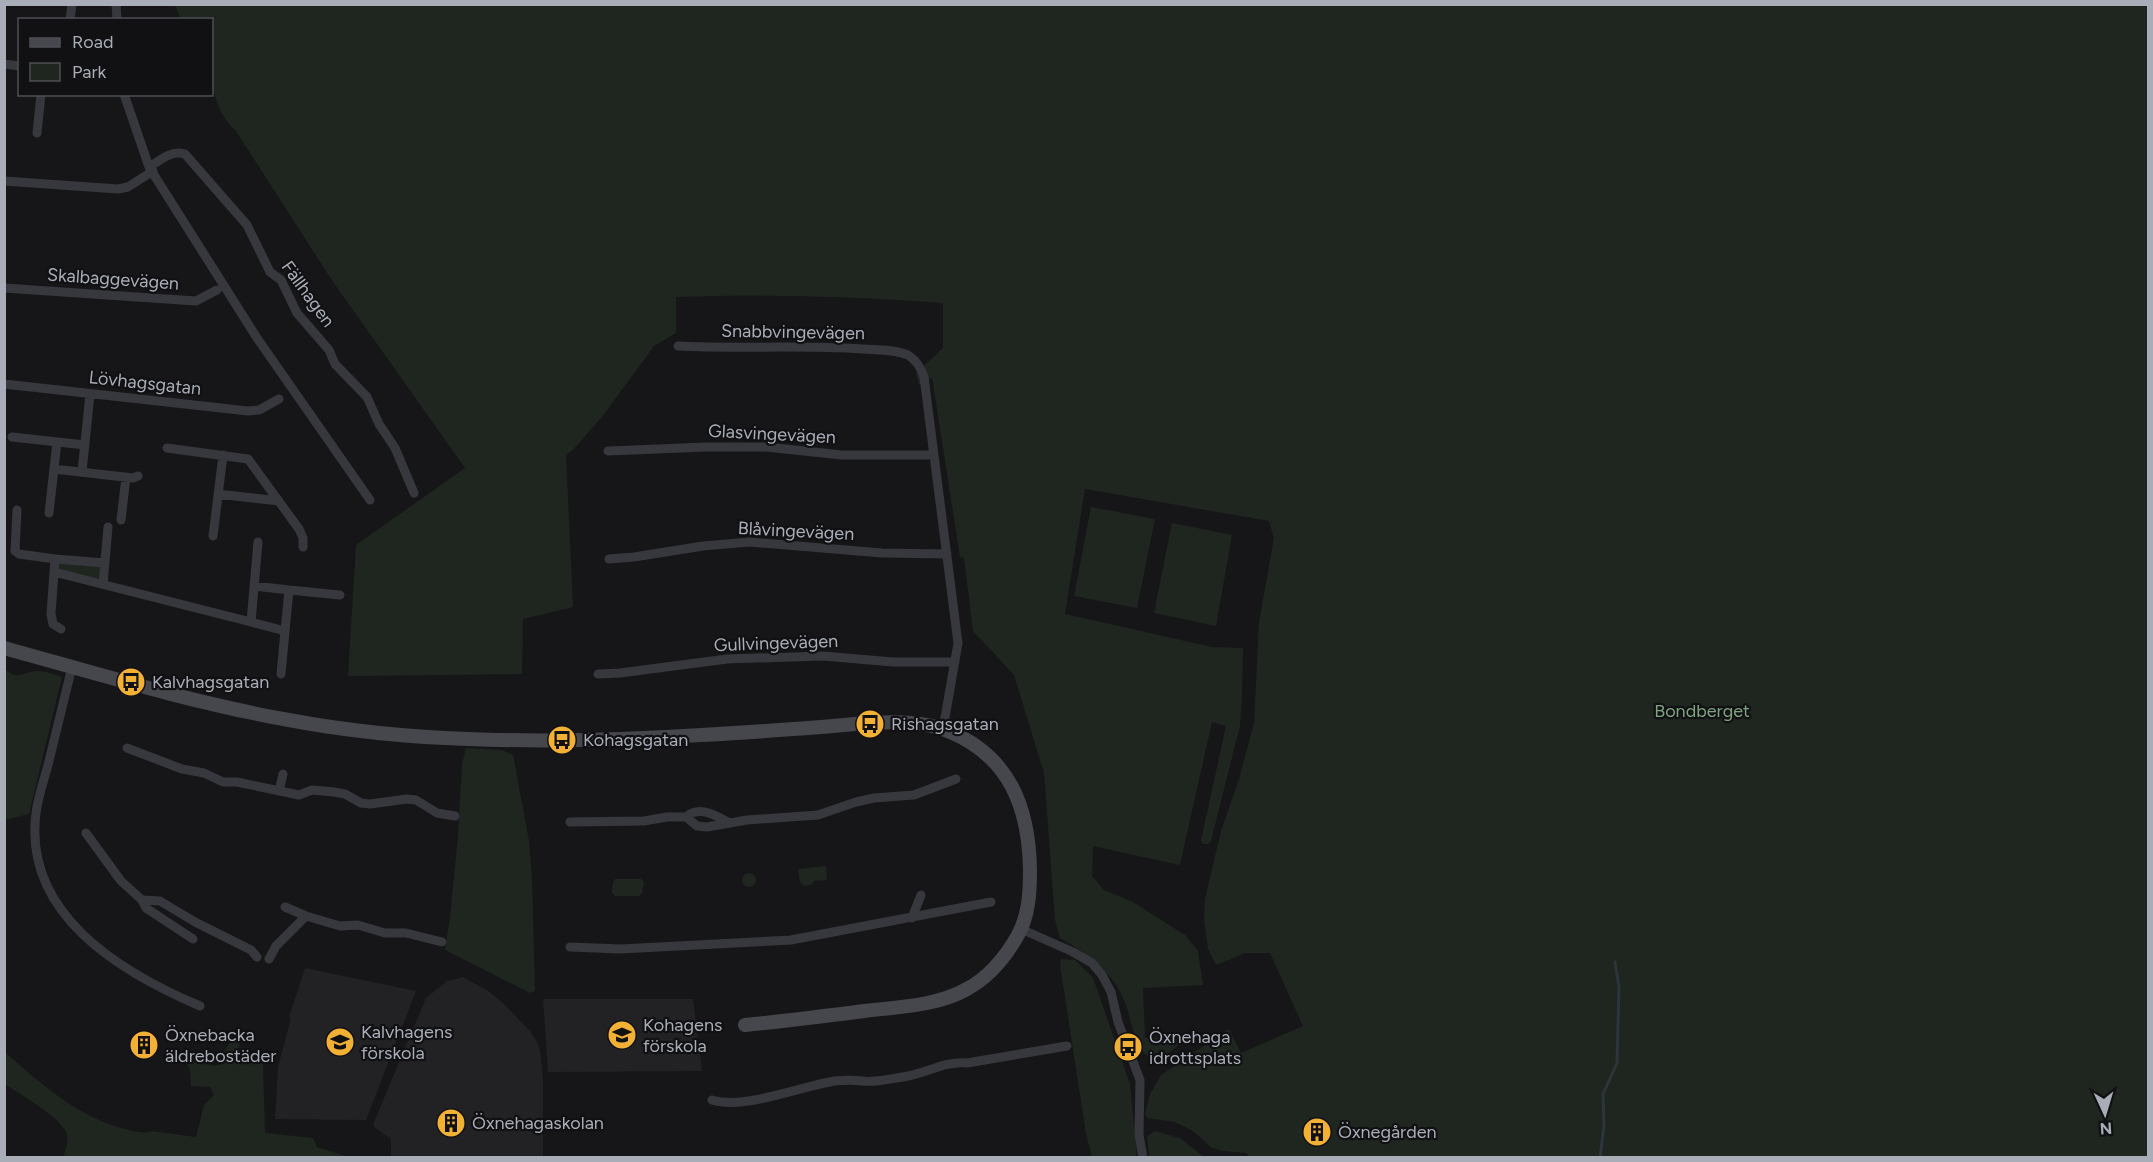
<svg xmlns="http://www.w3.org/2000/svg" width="2153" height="1162" font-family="Figtree,sans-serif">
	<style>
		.built { fill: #222225 }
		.green { fill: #1e261f }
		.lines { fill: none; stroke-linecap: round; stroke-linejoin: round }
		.stream { stroke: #2c353c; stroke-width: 3 }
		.street { stroke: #37383d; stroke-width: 9 }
		.secondary { stroke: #45474d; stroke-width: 14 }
		.labels { text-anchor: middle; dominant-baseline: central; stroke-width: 4.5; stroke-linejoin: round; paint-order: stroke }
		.street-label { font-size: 18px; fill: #a8adb8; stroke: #111113 }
		.poi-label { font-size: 18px; fill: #a8adb8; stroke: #111113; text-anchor: start }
		.park-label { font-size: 18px; fill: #7fa381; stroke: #111113 }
	</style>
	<rect width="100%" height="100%" fill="#161618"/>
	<path class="built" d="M305,968L416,991L366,1120L275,1119L278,1067L291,1018L289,1017Z
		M463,977L487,990L503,1003L530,1031L537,1042L540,1051L543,1080V1157H391V1139L374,1127V1122L426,998L447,981Z
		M543,999H693L702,1071L548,1072Z"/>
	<path class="green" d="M175,5H2148V1157L1250,1158L1246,1153L1223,1151L1212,1148L1193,1131L1175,1122L1147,1118L1145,1114L1150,1094L1161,1075L1229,1029L1241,1053L1303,1026L1270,953H1245L1216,965L1208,949L1204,919L1205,899L1221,831L1239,779L1254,723L1259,622L1274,538L1269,521L1085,489L1065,614L1212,647L1243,648L1242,696L1240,726L1211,841L1208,844H1203L1201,840L1226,726L1212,722L1180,865L1093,846L1092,876L1104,890L1133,902L1185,935L1198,951L1203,985L1143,988L1145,1038L1187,1037C1178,1045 1162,1064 1148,1056C1133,1048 1131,1013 1123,998C1111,970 1085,952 1060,938L1055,920L1044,773L1014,675L973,631L964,558L960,557L932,378L919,385L916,373L943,348V303C853,296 766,294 676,297V333L654,346L602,417L572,451L566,455L573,607L523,619L522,674L348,676L356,545L465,468L331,279L236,131C204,101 212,59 212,20L181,19Z
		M1091,507L1155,519L1137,608L1074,596Z
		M1172,523L1232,535L1216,626L1154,613Z
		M58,563L100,567V577L98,579L59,570Z
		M5,669C19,682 23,671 37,671C45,671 54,674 62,677L29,814L5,820Z
		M466,748L502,750L513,755L515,765L529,841L532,877L535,991L530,993L445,950L450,918L458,835L462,764Z
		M826,866L827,880L814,881L811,885L804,886L800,882L798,869Z
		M742 880a7 7 0 1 1 14 0a7 7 0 1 1-14 0Z
		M615,879H641L644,882L642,893L639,896H615L612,893L613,882Z
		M1061,959L1075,960L1093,978L1130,1084L1137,1157H1092L1086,1134L1060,965Z
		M241,1039L236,1057L263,1064L265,1133L313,1138L317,1147L349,1157H63C66,1149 70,1139 65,1130C55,1114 21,1095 5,1084V1052C41,1084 80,1119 129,1130C137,1132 143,1134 151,1131L196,1137L204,1105L214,1095L210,1087L191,1086L190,1070L185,1059L215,1066L224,1063L222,1056L231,1040Z
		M1155,1131L1180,1138L1204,1157H1149L1147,1136Z"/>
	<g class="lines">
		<path class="stream" d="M1600,1158L1604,1125L1603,1094L1617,1063L1619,987L1615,962"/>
		<path class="street" d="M116,4L117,20
			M70,20L72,4
			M4,64L20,66
			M124,94L149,167L257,338L370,500
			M37,133L41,94
			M149,167C161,160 171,150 185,154L247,225L270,272L281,280L297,313L329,350L335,364L367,397L379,424L395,448L414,493
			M4,181L118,189L128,187L153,171
			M4,288L196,301L217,290
			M678,346C739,349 801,345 862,349C877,350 894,349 908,355C916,360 921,368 924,377L958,643L943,729
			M4,384L248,411L259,410L279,399
			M12,437L85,445
			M167,448L248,459L299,529L303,538V547
			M608,451L706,447H766L842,455H934
			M54,469L133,478L138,476
			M82,472L90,394
			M218,494L279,501
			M17,510L15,551L19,554L55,559
			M49,513L57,442
			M121,520L126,477
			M213,536L223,455
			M609,559L634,557L703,546L750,542L882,553L947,554
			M105,563L55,559L54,572L251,622
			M54,572L51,614L53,624L61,629
			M103,584L108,527
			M254,586L289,590L285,631L251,622L258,542
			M289,590L340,595
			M72,667C64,700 56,732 48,765C44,780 38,797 36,813C23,914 120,972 200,1006
			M281,674L285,631
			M598,674L620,673L727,659L823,656L893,662H955
			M127,748L182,769L204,773L223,782H237L299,795L312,790L334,792L345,794L361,803L370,804L407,799L416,800L437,813L455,816
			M279,791L283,774
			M686,817C699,805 715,815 728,822
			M570,822L644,821L667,817H686L697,826L707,827L747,820L818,815L856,802L874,798L914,795L956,779
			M86,833L121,881L142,900L160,901L195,922L251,950L257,957
			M142,900L146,908L193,939
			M285,907L306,916
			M912,918L921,895
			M1021,929L1073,952L1092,963L1102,975L1111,992L1118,1022L1140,1080L1139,1135L1143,1158
			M570,947L620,949L791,940L991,902
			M269,959L276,946L306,916L340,926L358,925L385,933H406L442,942
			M712,1100C745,1110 801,1086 835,1081C845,1080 853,1080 862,1081C876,1083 895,1078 908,1076C929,1072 945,1061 967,1063L1067,1046"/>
		<path class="secondary" d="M4,648C98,674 193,703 289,720C347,731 409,737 468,739C546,742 624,740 701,735C741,733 781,730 821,727C859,724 912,716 948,731C1010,756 1029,808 1030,870C1030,892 1029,915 1018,935C1005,958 989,977 967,989C937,1006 898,1007 864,1011C825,1016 785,1021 745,1025"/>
	</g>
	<defs>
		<g id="bus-disc" transform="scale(1.5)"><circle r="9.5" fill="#f2b134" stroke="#111113"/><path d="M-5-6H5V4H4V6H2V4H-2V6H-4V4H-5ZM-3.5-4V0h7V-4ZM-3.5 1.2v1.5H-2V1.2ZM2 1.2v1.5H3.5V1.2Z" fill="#111"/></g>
		<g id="school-disc" transform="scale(1.5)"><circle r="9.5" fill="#f2b134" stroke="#111113"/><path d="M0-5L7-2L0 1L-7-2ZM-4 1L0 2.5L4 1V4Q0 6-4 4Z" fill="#111"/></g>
		<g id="building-disc" transform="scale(1.5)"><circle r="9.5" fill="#f2b134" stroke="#111113"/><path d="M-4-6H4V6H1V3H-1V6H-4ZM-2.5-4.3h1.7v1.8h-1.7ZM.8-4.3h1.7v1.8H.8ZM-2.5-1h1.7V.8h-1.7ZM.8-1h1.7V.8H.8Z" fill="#111"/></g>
	</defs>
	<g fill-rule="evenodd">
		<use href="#bus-disc" x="131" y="682"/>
		<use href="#bus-disc" x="870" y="724"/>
		<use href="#bus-disc" x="562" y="740"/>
		<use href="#school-disc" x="622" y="1035"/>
		<use href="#school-disc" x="340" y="1042"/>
		<use href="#building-disc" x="144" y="1045"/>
		<use href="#bus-disc" x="1128" y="1047"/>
		<use href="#building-disc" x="451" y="1123"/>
		<use href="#building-disc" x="1317" y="1132"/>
	</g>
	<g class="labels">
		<g class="street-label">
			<text transform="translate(113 279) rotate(4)">Skalbaggevägen</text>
			<text transform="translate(308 294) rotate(54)">Fällhagen</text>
			<text transform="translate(793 332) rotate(1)">Snabbvingevägen</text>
			<text transform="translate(145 383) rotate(6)">Lövhagsgatan</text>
			<text transform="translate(772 434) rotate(3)">Glasvingevägen</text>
			<text transform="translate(796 531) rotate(3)">Blåvingevägen</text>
			<text transform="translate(776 643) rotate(-2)">Gullvingevägen</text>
		</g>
		<g class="poi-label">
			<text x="152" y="682">Kalvhagsgatan</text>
			<text x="891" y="724">Rishagsgatan</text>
			<text x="583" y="740">Kohagsgatan</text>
			<text x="643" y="1025">Kohagens<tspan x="643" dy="21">förskola</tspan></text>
			<text x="361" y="1032">Kalvhagens<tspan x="361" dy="21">förskola</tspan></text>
			<text x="165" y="1035">Öxnebacka<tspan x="165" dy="21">äldrebostäder</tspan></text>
			<text x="1149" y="1037">Öxnehaga<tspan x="1149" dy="21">idrottsplats</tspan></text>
			<text x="472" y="1123">Öxnehagaskolan</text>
			<text x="1338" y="1132">Öxnegården</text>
		</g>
		<g class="park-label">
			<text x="1702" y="711">Bondberget</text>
		</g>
	</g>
	<rect width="2153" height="1162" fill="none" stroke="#a8adb8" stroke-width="12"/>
	<rect x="18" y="18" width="195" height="78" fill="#111113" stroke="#4d4f55" stroke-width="1.5"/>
	<rect x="30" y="38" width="30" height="9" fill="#45474d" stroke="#4d4f55" stroke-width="1.5"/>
	<text x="72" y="48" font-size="18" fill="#a8adb8">Road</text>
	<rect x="30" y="63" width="30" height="18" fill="#1e261f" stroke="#4d4f55" stroke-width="1.5"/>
	<text x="72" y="78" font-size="18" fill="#a8adb8">Park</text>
	<g transform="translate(2105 1114) rotate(176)" stroke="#111113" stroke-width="4.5" paint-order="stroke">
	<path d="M0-4.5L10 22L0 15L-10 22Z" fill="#a8adb8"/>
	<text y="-9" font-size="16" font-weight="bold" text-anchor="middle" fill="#a8adb8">N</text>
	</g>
</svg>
